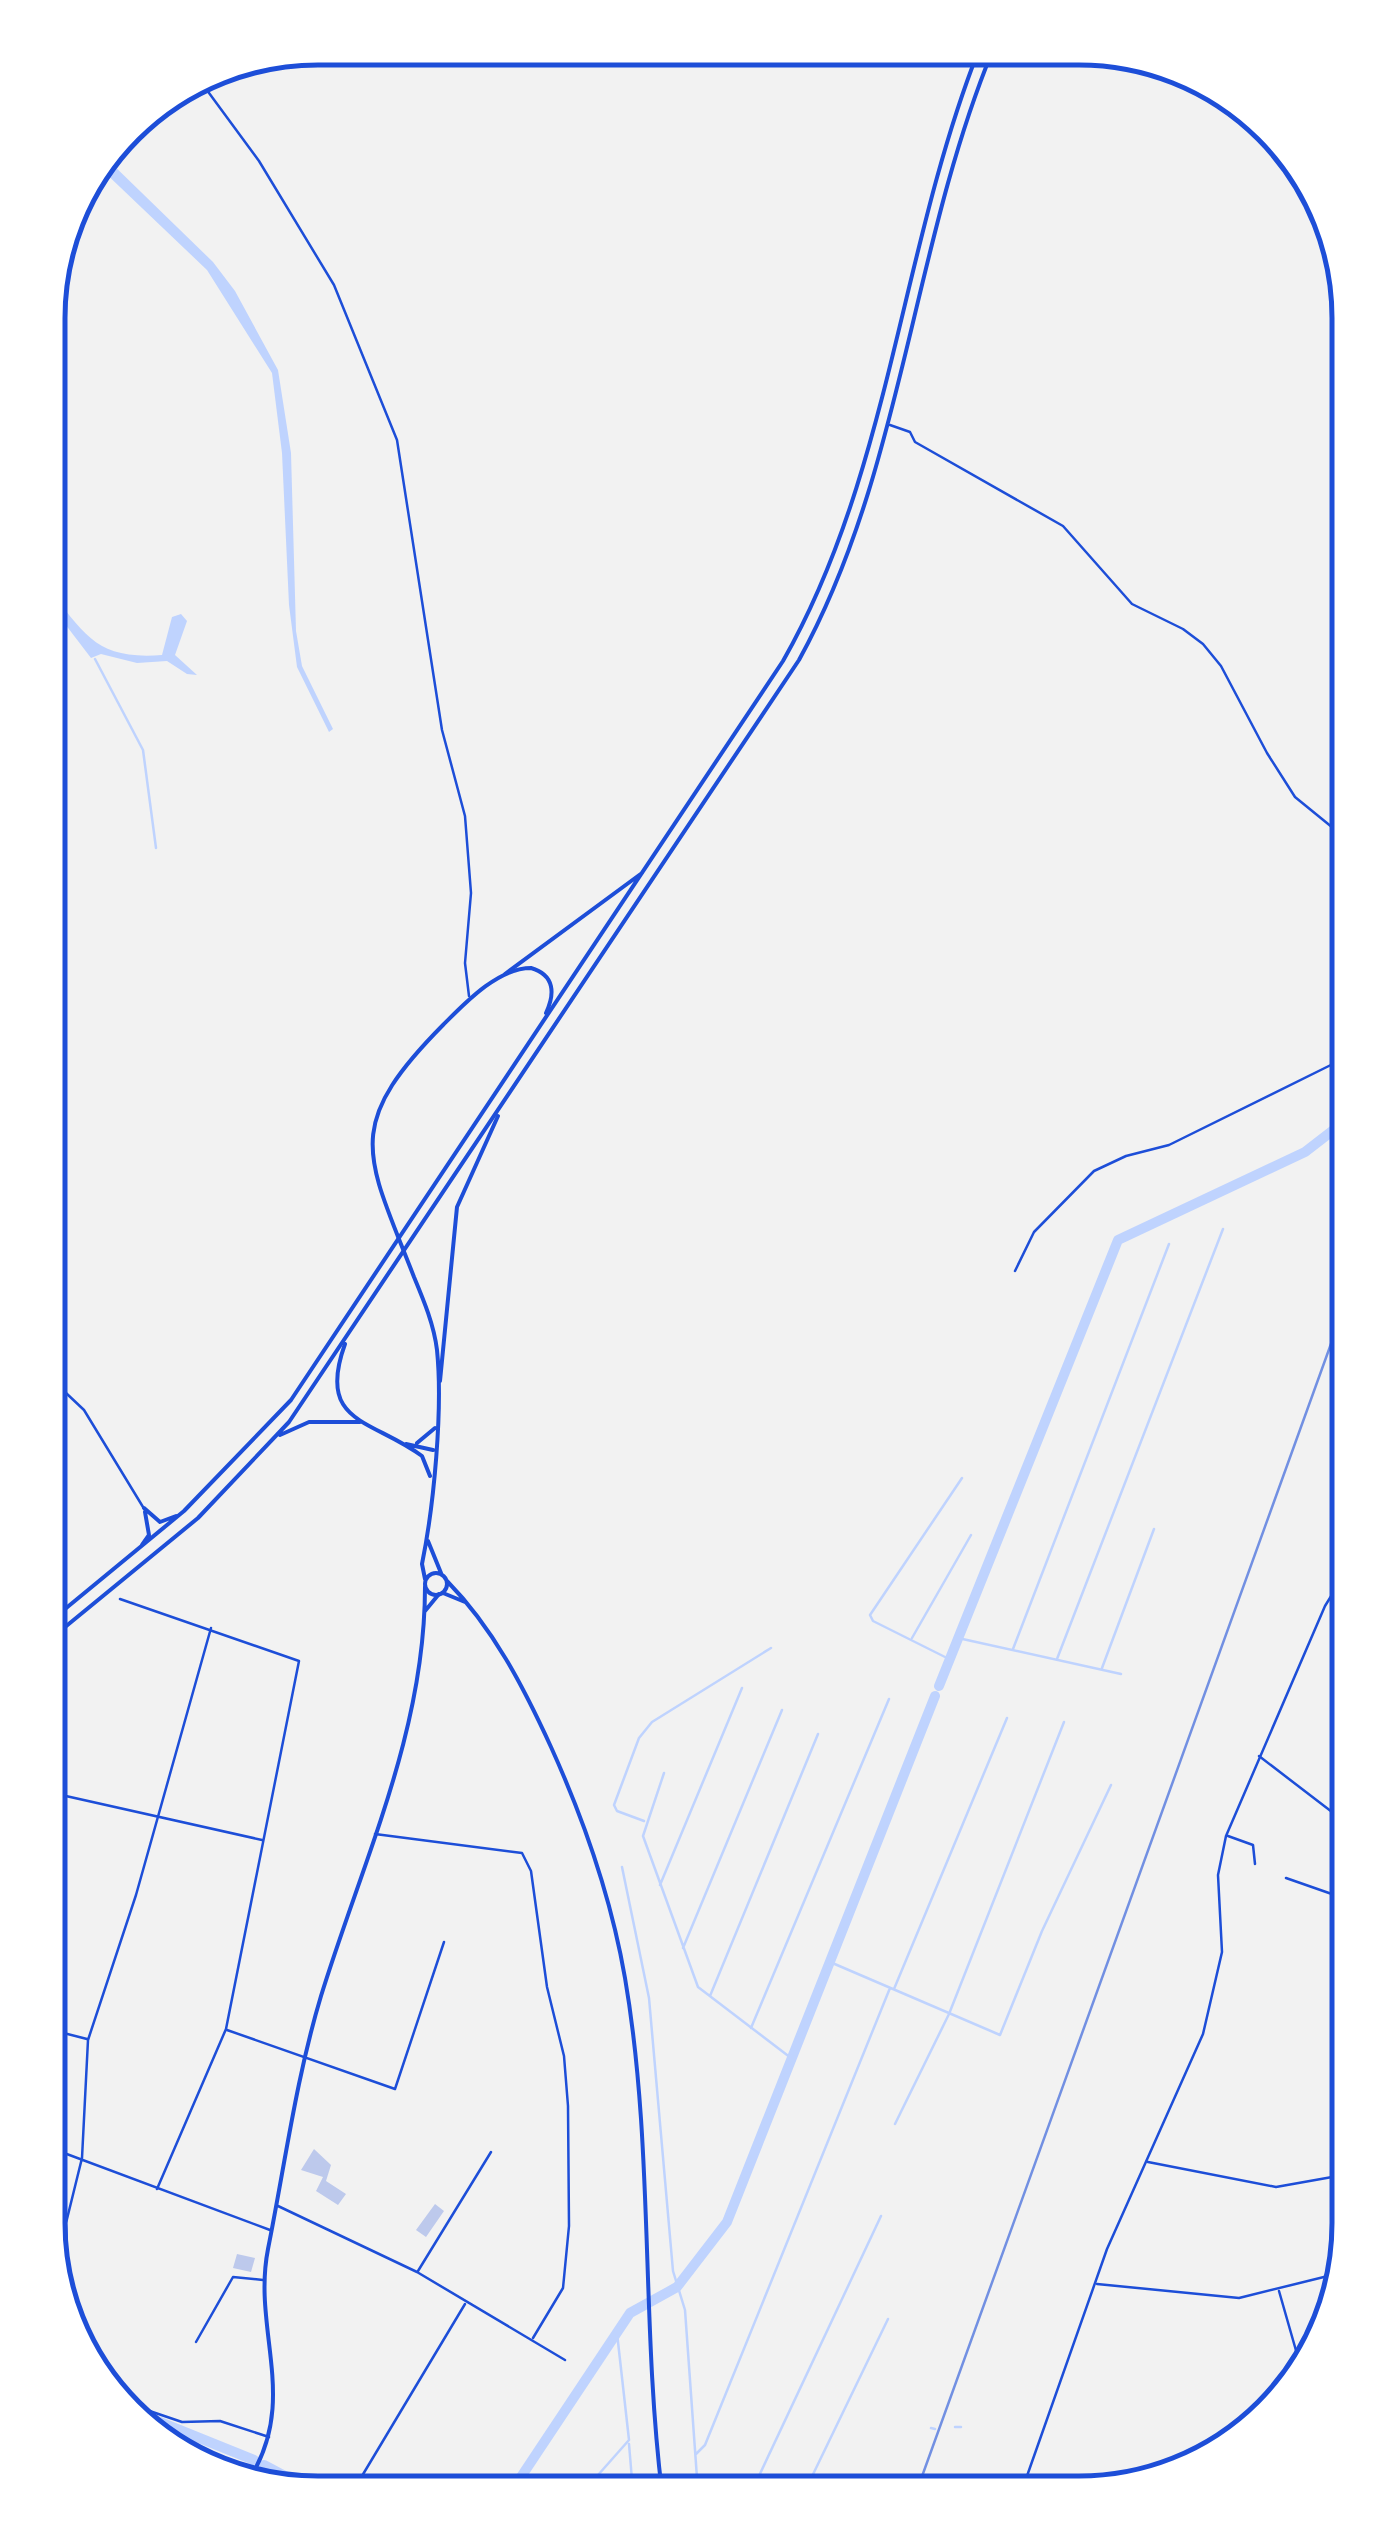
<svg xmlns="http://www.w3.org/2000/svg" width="1397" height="2541" font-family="'IBM Plex Sans',sans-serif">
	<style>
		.water { fill: #bfd3fe }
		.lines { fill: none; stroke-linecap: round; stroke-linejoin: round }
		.stream { stroke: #bfd3fe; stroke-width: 2.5 }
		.river { stroke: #bfd3fe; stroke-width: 10 }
		.building { fill: #bdc9ec }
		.minor { stroke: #1d4ed8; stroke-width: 2.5 }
		.tertiary { stroke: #1d4ed8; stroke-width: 2.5 }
		.secondary { stroke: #1d4ed8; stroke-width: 4 }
		.primary { stroke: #1d4ed8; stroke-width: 4 }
		.trunk { stroke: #1d4ed8; stroke-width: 4 }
		.rail { stroke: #7290e2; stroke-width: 2.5 }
		.rim { fill: none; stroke: #1d4ed8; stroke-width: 5 }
	</style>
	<rect width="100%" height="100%" fill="#f2f2f2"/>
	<path class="water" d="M106,158L213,262L235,291L278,370L291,453L296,631L302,666L333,729L329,732L297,667L289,605L282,453L272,373L207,270L99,167Z
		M49,589C85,635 97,660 162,655L172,617L181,614L187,621L175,655L197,675L187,674L167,661L137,663L101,654L91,658L49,603Z"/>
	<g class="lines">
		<path class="stream" d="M95,659L143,750L156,848
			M912,1638L971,1535
			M958,1638L1121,1674
			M1013,1649L1169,1244
			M949,1659L873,1621L870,1615L962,1478
			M1057,1659L1223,1229
			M1102,1668L1154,1529
			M664,1773L643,1836L698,1987L791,2058
			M644,1821L617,1811L614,1805L639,1738L652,1722L771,1648
			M622,1867L649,1998L673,2271L685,2310L698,2492
			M660,1885L742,1688
			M683,1948L782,1710
			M830,1962L1000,2035L1042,1931L1111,1785
			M894,1989L1007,1718
			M710,1996L818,1734
			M751,2028L889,1699
			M895,2124L949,2014L1064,1722
			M955,2427H961
			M931,2428L935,2429
			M629,2444L633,2492
			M696,2454L705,2445L890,1988
			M583,2492L629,2440L617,2333
			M751,2493L881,2216
			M804,2493L888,2319"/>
		<path class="river" d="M939,1686L1118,1240L1305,1152L1349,1118
			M135,2412L254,2460
			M264,2465L313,2491
			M511,2492L630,2313L677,2287L727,2222L935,1696"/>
	</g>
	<path class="building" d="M314,2149L331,2165L326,2181L346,2194L338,2205L316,2191L323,2177L301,2170Z
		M435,2204L444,2211L426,2237L416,2230Z
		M237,2254L255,2258L251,2272L233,2268Z"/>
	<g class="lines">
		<path class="minor" d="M890,425L910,432L915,442L1063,526L1132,604L1183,629L1203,644L1221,666L1267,753L1295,797L1349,841
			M1015,1271L1034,1232L1094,1171L1126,1156L1169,1145L1349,1056
			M48,1376L84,1410L143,1507
			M120,1599L299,1661L226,2029L157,2189
			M1259,1756L1349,1825
			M48,1792L262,1840
			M48,1819L65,1729
			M375,1834L522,1853L531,1871L547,1987L564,2056L568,2106L569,2226L563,2288L533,2338
			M1228,1836L1253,1845L1255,1864
			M1286,1878L1349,1900
			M48,2029L87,2039
			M227,2030L395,2089L444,1942
			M48,2147L270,2230
			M1148,2162L1276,2187L1349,2174
			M278,2206L417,2272L565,2360
			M418,2271L491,2152
			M1097,2284L1239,2298L1336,2274
			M1279,2291L1301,2368
			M69,2320L66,2223L82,2158L88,2040L136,1895L211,1628
			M196,2342L233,2277L263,2280
			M129,2404L182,2422L220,2421L269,2437
			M177,2447L252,2471
			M297,2491H298
			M353,2491L465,2304"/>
		<path class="tertiary" d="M198,78L259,161L334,285L397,440L442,730L465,816L471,893L465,963L469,996
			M1021,2493L1107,2249L1203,2034L1222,1952L1218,1875L1226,1836L1325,1606L1349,1567"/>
		<path class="secondary" d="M425,1611L439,1594
			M250,2478C299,2399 252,2330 268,2249C285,2164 296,2079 321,1996C363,1860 425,1732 425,1587"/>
		<path class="primary" d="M345,1344C316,1424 372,1419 422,1456L430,1476
			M440,1381L457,1207L498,1116
			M417,1443L435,1428
			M406,1444L433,1450
			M428,1541L441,1573
			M425 1584a11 11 0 1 1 22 0a11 11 0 1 1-22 0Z
			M425,1579L422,1564C434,1505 443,1409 437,1350C434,1325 424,1301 414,1277C366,1154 342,1127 443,1025C465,1003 498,968 531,968C555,975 555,994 546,1013
			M447,1581C493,1628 523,1686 551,1747C584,1820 611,1897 625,1978C654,2147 641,2322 662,2492
			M443,1593L465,1602"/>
		<path class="trunk" d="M505,974L642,873
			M280,1435L309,1422H360
			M144,1508L160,1522L176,1516
			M142,1545L149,1535L145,1512
			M48,1623L184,1511L291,1400L783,661C890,473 900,251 978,52
			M48,1641L198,1518L289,1422L799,660C903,471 911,250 992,52"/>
		<path class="rail" d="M916,2493L1349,1294"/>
	</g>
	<path d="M0 0H1397V2541H0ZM318 65H1079A253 253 0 0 1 1332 318V2223A253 253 0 0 1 1079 2476H318A253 253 0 0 1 65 2223V318A253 253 0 0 1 318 65Z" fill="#fff" fill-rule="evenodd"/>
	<path class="rim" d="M318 65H1079A253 253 0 0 1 1332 318V2223A253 253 0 0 1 1079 2476H318A253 253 0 0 1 65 2223V318A253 253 0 0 1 318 65Z"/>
</svg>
